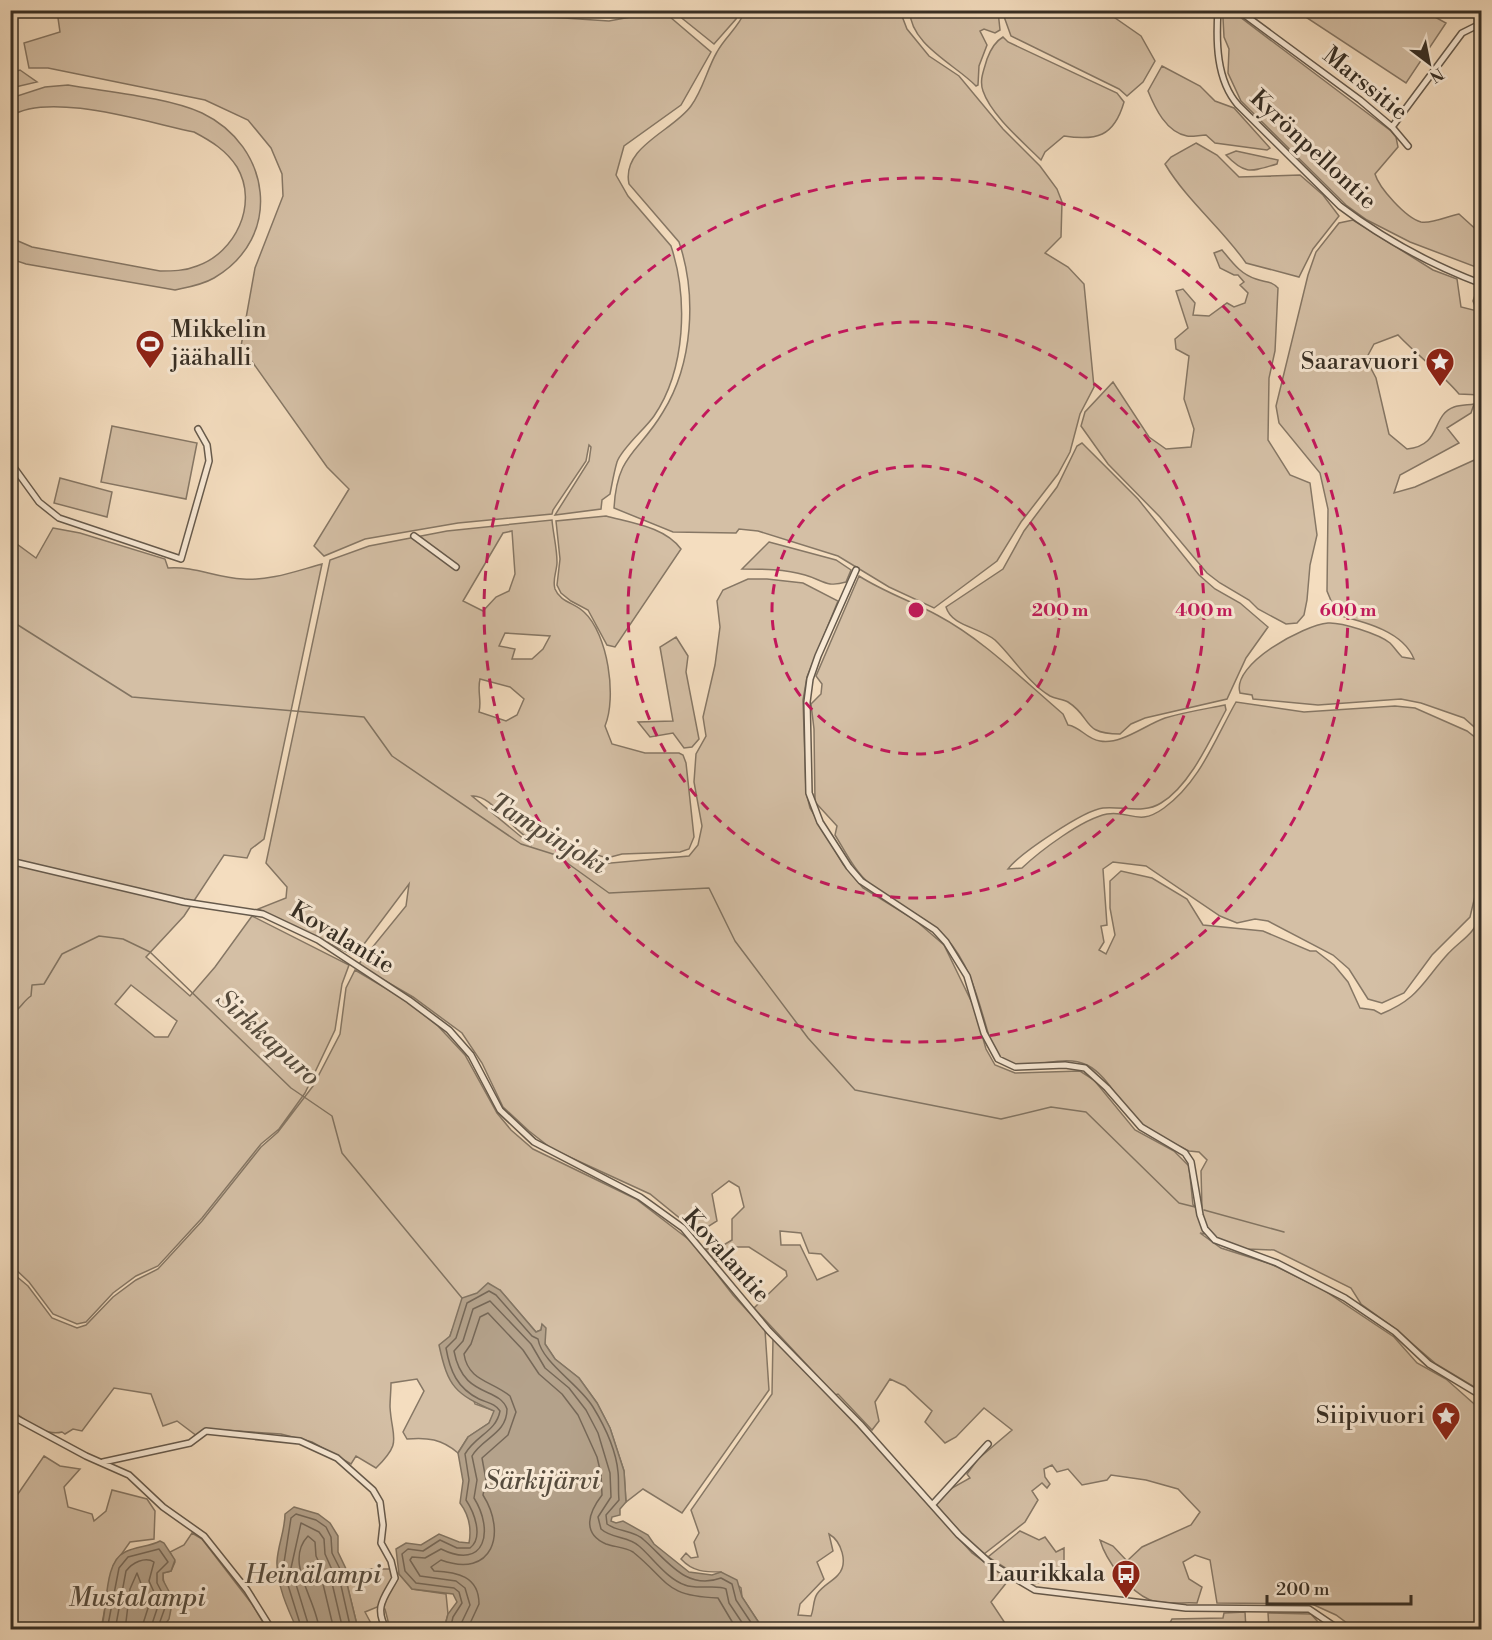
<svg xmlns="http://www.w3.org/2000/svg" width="1492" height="1640" font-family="'Libre Bodoni',serif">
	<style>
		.green { fill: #d4bfa5; stroke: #867765; stroke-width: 1.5; fill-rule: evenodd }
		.water { fill: #b4a28b; stroke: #827462; stroke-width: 1.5 }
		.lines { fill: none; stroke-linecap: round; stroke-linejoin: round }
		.shore { stroke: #766858; stroke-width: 1.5 }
		.stream { stroke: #827462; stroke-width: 1.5 }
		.minor-casing { stroke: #665a4c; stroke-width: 8 }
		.minor { stroke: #f8e9d5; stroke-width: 5 }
		.ring { fill: none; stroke: #c2185b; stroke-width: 3; stroke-dasharray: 10 8 }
		.labels { text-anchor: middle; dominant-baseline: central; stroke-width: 6; stroke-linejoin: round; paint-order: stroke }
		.street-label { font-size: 24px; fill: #372f25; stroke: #f8e9d5 }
		.poi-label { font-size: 24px; fill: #372f25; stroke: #f8e9d5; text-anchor: end }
		.water-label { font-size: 26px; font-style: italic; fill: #564c3e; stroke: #f8e9d5 }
		.centre { fill: #c2185b; stroke: #f8e9d5; stroke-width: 3 }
		.ring-label { font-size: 18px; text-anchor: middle; font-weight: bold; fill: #c2185b; stroke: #f8e9d5; stroke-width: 6; stroke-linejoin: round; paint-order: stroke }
	</style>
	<rect width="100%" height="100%" fill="#f4ddbf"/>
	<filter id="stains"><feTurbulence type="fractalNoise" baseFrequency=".00333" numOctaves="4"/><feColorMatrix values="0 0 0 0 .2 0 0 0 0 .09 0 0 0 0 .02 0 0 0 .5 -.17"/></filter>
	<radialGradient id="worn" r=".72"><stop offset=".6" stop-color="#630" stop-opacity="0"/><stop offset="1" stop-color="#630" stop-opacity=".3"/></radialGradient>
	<path class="green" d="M527,10L549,17L609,21L663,11L711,52L681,105L624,146L616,175L628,196L671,246C688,298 686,369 654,416C645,429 622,448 617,462C614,472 612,484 610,494L602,500L601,509L555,515L589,461L591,447L589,445L586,461L553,510L552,514L458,523L365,539L324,556L314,546L349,489L327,467L241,346L255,268L283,196L282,174L271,148L248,120L205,100L48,68H29L24,43L60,32L57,11Z
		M886,10L884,12L886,15L900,11L907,29L929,56L959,76L1003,129L1040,166L1057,189L1062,202L1061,237L1045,253L1068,267L1084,284L1094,387L1080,414L1070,452L1058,474L1021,522L997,561L934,608L889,587L838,556L758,531L739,529L736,533L673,532L614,508C617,453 639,453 663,412C693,364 697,295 679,242L629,184C621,147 673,131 691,106C703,90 707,69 717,52C725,37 739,27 745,11Z
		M910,10L998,11L1000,30L995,33L984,29L980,31L987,45L979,66L978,85L976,86C956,65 909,44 910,10Z
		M1299,10L1424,11L1446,23L1406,83L1298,12Z
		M673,11L739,10V11L736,19L714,44Z
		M1002,11H1105L1141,36L1155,61L1143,82L1127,96L1119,89L1011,36Z
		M1225,11H1232L1391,131L1396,137L1398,147L1375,174C1379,188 1406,218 1421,222C1432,224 1448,216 1459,214L1481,234V269L1410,242L1367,220L1346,205L1241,101L1228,73L1229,49L1224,37L1223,18Z
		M1003,37L1008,42L1117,93L1124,102C1114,137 1096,141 1064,136L1045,152L1041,160C1023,142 991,115 983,91C979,80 984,70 987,59C990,51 996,41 1003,37Z
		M1162,66L1200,86L1215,101L1234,108L1270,148L1267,150L1215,143L1206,135C1200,135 1192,137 1187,136C1166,132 1155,108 1148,91Z
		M20,70L37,82L11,88V73Z
		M68,85C107,92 167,97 202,113C271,146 284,237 214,278C202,285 189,287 175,290L26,264L11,259V238L32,247L160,271C172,271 185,271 197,266C235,253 259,204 237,167C226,150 211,141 194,132C149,123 50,91 11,116V98L45,87Z
		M1196,143L1217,155L1239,177L1300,175L1323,195L1339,216L1313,249L1299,277L1246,263C1221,227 1188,202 1165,164L1171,157Z
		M1236,151L1278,160L1277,164C1252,171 1246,176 1226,155Z
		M1353,220L1433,270L1457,279L1461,307L1477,311L1473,301L1478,287L1481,289V395L1459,394C1440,372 1418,356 1398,335L1374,344L1366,359L1376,378L1389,434L1407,449C1442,446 1431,415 1454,407C1460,405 1468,405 1474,404L1471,413L1447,428L1459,443L1400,475L1394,493L1415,487L1481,457V733L1464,718L1421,703L1401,699L1318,705L1253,699L1252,695L1240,693C1231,664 1304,625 1328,623C1341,622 1379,634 1390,643C1394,647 1398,653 1402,657L1414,659C1403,631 1364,622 1337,615L1327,591L1328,509L1320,473L1279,423L1276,406L1308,275L1316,252L1339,223Z
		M1222,250C1232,262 1240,274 1256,279C1266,283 1270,280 1278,288L1275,351L1269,378L1268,440L1290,475L1310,483L1317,535L1310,565L1307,600L1304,615L1297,623L1286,624L1258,609L1249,600L1220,583L1207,573L1160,517L1108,464L1081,426L1085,412L1113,382L1149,437L1166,449L1191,447L1194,429L1184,399L1189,356L1176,349L1175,339L1188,328L1176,291L1183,289L1195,303L1193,315L1209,316L1227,303L1234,307L1245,303L1248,293L1240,285L1244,282L1238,275H1234L1220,268L1214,253Z
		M112,426L197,443L186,499L101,482Z
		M1082,443L1138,499L1199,575L1215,589L1240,603L1268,627L1246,658L1227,699L1145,718L1131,724L1120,734C1081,734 1093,718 1068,702C1063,699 1056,699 1050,696C1028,683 1013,657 995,640C980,627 952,627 946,607L1003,569L1024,531L1057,487L1077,446Z
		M60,478L112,492L107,517L54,503Z
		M606,516C632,523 665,527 681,549L615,647L607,645L588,610L571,601L561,593L557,585L560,559L556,521Z
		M552,520C553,533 557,548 557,562C557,571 552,580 555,589C560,602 575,603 584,612C608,634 617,697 605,726L612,744L645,753H679L683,755L686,763L694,837L689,849L680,852L622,854L607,858L594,854L600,864L689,856L698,845L702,826L694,782L696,754L706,736L703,717L715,665L720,627L717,601L723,590L748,579H767L803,583L838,601L807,677L803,700L806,792L810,808L843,864L863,888L915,920L944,945L974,1007L986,1049L995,1065L1015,1073L1080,1071L1094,1080L1135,1130L1174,1151L1189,1166L1193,1205L1202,1209L1201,1171L1207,1160L1199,1152L1189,1151C1172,1142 1152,1133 1137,1120C1119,1105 1109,1076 1087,1065C1057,1050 1019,1081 994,1052C981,1014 974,967 945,937C923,914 894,904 870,884C855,872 845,851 835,835L837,826L815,802L814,729L811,704L821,694L822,684L816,676L859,576C884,592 911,601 937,615C984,640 1023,680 1063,714L1068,725C1081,727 1086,739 1100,741C1121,745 1145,725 1165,718C1185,712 1205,709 1225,705L1226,710C1211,738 1190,786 1161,803C1144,814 1122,806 1103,808C1084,810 1019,854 1008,869L1022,868C1040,851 1082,819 1107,814C1130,810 1138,827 1164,808C1200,782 1215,739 1236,702L1304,712L1395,706L1415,708L1467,731L1481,742V871L1470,917L1432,955L1404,993L1382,1003L1368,999L1349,969L1333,955L1268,921L1255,919L1237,923L1220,916L1146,866L1113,862L1103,869L1107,925L1101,926L1104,942L1099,950L1106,954L1115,935L1110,908V881L1121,871L1152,878L1187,899L1203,925L1263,931L1310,951H1316L1334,965L1348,982L1360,1008L1374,1010L1381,1014C1418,999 1422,983 1446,956C1461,939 1473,937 1481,914V1391L1436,1364L1393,1327L1361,1304L1351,1288L1274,1250L1247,1249L1224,1243L1212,1235L1200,1233L1221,1248L1271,1264L1322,1289L1394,1337L1417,1363L1446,1379L1481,1410V1629H1355L1336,1615L1312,1604L1217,1603L1210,1560L1195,1555L1183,1562L1189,1579L1202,1587L1197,1603C1184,1602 1162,1605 1150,1600C1129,1591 1106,1561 1100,1540L1113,1546L1127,1561L1142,1547L1191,1525L1200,1512L1178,1489L1146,1480L1111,1475L1107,1480L1082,1485L1068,1469L1057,1472L1052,1465L1044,1469L1045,1477L1050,1484L1047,1488L1042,1483L1032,1491L1038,1500L1025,1522L984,1554L979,1553L935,1504L952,1488L970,1478L967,1474L978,1459L1012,1430L984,1408L956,1437L945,1443L925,1422L932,1411L905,1386L890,1379L875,1402L879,1421L872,1430L838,1394L835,1395L754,1308L787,1276L786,1271L749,1247H733L716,1262L705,1249H717L732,1240V1219L744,1207L739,1187L729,1181L712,1194L717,1221L698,1233L650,1194L552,1149L529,1131L503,1107L482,1063L462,1033L413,997L358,965L406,906L409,884L355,956L258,909L286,898L287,887L266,863L330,560L369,546L447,531ZM512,531L515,574L509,591L496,597L483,611L463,601L503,533ZM505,633L550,636L543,649L532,659H512L515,649L499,646ZM480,679L510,687L524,699L517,715L506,721L479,712C482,701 477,691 480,679ZM472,796C491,794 511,830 530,839L531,845ZM780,1231L801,1233L809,1253L821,1254L838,1271L817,1280L800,1245H781Z
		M53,528L80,533L165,559L168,568C195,566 216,578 243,579C270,581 296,571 322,564L264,839L251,849L247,858L224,855L184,916L146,957L190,996L215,967L252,916L349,965L342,984L335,1030L305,1093L279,1129L261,1144L202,1218L158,1266L136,1276L113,1293L86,1322L77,1324L53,1314L29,1282L11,1265L10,539L36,558ZM131,985L177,1021L168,1037H155L115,1004Z
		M769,542L836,560L851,570L846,582C826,588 823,580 805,575C785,569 762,569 742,569Z
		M676,637L688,656L686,672L699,739L692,747L684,748L673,733L650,737L638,722L673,721L660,647Z
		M355,970L404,999L438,1026L465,1055L497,1113L511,1130L533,1149L636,1199L692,1242L733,1295L765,1330L769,1390L682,1513L643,1489L626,1502L624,1471L610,1428L597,1403L579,1378L555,1359L545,1344L542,1324L541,1330L536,1332L500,1290L452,1330L450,1336L475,1404L495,1411L489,1423L468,1437L458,1453C442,1439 427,1437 407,1439L403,1432L424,1391L417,1379L391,1383C391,1391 390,1399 390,1407C392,1440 403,1441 376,1468L356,1456L351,1464L312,1442L281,1434L206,1429L197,1436L177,1421L163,1426L151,1394L114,1388L82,1431L73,1429L65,1434L62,1432C44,1437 25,1419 11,1410L10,1271L28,1286L52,1318L77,1328L86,1325L113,1297L136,1280L158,1269L202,1221L261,1147L278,1132L313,1086L340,1034L346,988Z
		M773,1338L862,1431L972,1553L1005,1577L1007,1582L991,1602L1007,1626L1005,1630L763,1629L742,1597L741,1588L721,1572C705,1572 693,1572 681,1559L686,1553L691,1558L698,1557L694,1542L699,1533L691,1510L772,1394ZM829,1534C841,1541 849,1563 838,1575C832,1582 823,1585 817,1594C813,1600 814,1609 811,1616L798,1615L800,1604L824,1579L817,1562L833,1551Z
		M44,1456L60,1466L80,1469L64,1487L68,1507L92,1514L94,1521L106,1511L112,1490L147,1499L155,1511L154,1539L130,1542L113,1566L101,1629L11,1630V1504Z
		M1020,1531L1039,1540L1045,1537L1056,1552L1064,1548V1564L1039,1583L1031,1584L988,1557Z
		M192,1533L202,1539L252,1604L267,1629L162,1630C180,1606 162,1595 163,1573L171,1571L175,1562L170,1552L184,1545Z
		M364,1569H390L399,1574L412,1589L446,1594L448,1614L444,1629H390L385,1609L377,1607L365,1612L374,1629H358L346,1580L347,1571Z
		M1245,1612L1246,1629H1269L1268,1613L1311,1614L1318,1622L1317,1629L1166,1630L1172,1619L1223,1618L1224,1613Z"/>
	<path class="water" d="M488,1283L500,1290L536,1332L541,1330L542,1324L546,1328L545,1344L555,1359L579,1378L597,1403L610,1428L624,1471L626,1502L620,1509V1515L612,1517L611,1521L616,1523L623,1521L648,1535L654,1544L689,1572L712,1575L721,1572L737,1580L742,1597L763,1629H444L448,1614L457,1602L453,1594L412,1589L399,1574L396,1549L406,1543L421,1545L439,1534L459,1542L469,1543C472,1527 469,1515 460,1503L463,1481L458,1453L468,1437L489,1423L494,1411C455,1394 448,1387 439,1345L450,1336L462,1298L477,1293Z
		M294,1507L318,1514L330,1523L338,1536V1552L347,1571L346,1580L358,1629H297C288,1610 276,1583 277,1561C278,1545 285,1530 285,1514Z
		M160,1541L164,1543L175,1560L171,1571L163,1573V1580L173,1599L169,1619L162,1629H101C108,1611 103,1562 125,1552C137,1546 149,1547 160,1541Z"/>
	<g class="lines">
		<path class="shore" d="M107,1630L119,1568L128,1557L159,1549L168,1562L157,1573V1583L167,1602L157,1630
			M115,1630L126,1571C132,1563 145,1556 154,1562L149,1581L159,1603L150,1630
			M125,1630L130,1589L137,1573L149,1605L141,1630
			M302,1630L283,1569L291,1518L296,1514L316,1520L326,1527L331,1537L332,1553L341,1571L340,1581L351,1630
			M310,1630L291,1568L301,1523L319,1532L324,1539L325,1554L333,1572L332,1583L343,1630
			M319,1630C318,1602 283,1562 308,1536L315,1542L316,1556L324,1573L323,1584L334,1630
			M450,1630L453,1617L462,1603L459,1592L454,1588L416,1583L405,1571L402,1554L408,1549L423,1551L440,1540L457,1548H470C484,1537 474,1512 466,1500L469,1480L465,1454C476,1435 496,1432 500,1411C495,1403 487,1403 479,1399C457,1388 450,1371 446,1348L456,1338L467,1303L489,1291L496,1295L532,1336L538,1339C542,1363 579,1384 593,1407C604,1425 616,1450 618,1472C619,1481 618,1490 619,1500L606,1515L607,1524C617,1532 634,1530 644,1540C667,1560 686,1591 721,1578L732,1584L736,1600L756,1630
			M458,1630L470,1605L465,1588L456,1581L420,1576L410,1560L412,1557L425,1558L441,1549C486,1571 494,1530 474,1498L477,1480L472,1456C482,1438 507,1434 507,1409C499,1386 463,1399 454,1351L463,1341L473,1309L490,1301L531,1344L545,1368L569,1388L586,1410L598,1433L610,1473L611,1497L598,1517L601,1529C612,1539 628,1536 639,1546C653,1558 667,1579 685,1585C697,1590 718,1584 726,1589L729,1603L747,1630
			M467,1630L479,1604C479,1576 457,1572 434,1571L431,1567L441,1560C493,1579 507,1533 483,1495L486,1480L482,1458L508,1435L516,1412L510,1396C492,1381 468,1381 464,1354L471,1344L480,1317L488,1313L523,1350L539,1374L562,1394L578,1415L597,1457L601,1474L602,1495C589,1512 581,1533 606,1544C614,1547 625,1547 633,1552C670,1582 664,1596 718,1598L737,1630"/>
		<path class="stream" d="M10,620L132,697L364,717L392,756L521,844L556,855L609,893L709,888L735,941L808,1038L855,1090L1001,1119L1051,1107L1086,1112L1179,1203L1195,1207
			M10,1015C20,1010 22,1002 31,996L32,985L44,984L62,954L99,936L123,939L150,952L291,1088L332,1116L342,1153L462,1298
			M1204,1210L1284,1232"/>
		<g class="minor-casing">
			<path id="minor" d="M1218,10C1216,41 1216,80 1238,105L1340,206C1385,240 1429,264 1482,284
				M1238,10L1360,100L1392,127L1408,146
				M1478,10L1482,16
				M1392,127L1462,33L1482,23
				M10,462L39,502L59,518L181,559L209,461L207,445L198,429
				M414,536L456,567
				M856,570L818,656L810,679L807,702L809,793L820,822L849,867L861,881L935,930L946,942L967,976L984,1033L998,1059L1015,1067L1065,1065L1085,1068L1107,1088L1141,1127L1185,1153L1191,1162L1200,1215L1205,1229L1215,1240L1277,1263L1345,1298L1395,1332L1429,1364L1482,1396
				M10,861L184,902L263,914L318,940L409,1000L449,1030L471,1055L500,1110L534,1142L640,1197L683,1228L769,1331L860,1424L959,1535L991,1564L1035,1590L1186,1608L1309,1609L1340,1630
				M10,1415L86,1456L129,1475L163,1507L204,1536L247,1590L272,1630
				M103,1462L190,1443L206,1431L300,1441L337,1458L373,1490L380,1502L383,1525L381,1543L391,1561L395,1578C385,1597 373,1607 387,1630
				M933,1504L988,1444"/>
		</g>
		<use href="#minor" class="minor"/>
	</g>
	<g class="ring">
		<circle cx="916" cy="610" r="144"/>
		<circle cx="916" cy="610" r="288"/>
		<circle cx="916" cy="610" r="432"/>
	</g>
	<defs>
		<g id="stadium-pin" transform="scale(1.5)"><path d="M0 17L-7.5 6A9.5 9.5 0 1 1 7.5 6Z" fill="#8f2418" stroke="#f8e9d5"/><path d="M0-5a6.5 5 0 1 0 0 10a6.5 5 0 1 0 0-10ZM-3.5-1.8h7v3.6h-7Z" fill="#fff"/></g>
		<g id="sight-pin" transform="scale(1.5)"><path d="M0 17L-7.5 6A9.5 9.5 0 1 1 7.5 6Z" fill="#8f2418" stroke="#f8e9d5"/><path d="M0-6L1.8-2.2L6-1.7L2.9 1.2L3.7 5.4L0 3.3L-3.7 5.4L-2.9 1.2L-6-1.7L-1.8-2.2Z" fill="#fff"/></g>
		<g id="bus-pin" transform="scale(1.5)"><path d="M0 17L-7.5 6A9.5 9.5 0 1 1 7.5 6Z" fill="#8f2418" stroke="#f8e9d5"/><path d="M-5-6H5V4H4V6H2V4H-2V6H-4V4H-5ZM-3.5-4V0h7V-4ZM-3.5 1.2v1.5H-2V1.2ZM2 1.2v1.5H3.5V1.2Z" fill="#fff"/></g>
	</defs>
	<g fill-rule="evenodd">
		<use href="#stadium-pin" x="150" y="344"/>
		<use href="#sight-pin" x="1440" y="362"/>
		<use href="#sight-pin" x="1446" y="1416"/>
		<use href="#bus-pin" x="1126" y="1574"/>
	</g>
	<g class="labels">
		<g class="street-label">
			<text transform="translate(1365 84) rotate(39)">Marssitie</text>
			<text transform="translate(1313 150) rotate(43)">Kyrönpellontie</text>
			<text transform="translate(342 938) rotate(31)">Kovalantie</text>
			<text transform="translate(726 1256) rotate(48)">Kovalantie</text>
		</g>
		<g class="poi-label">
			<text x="171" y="330" text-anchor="start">Mikkelin<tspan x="171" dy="28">jäähalli</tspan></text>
			<text x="1419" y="362">Saaravuori</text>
			<text x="1425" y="1416">Siipivuori</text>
			<text x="1105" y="1574">Laurikkala</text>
		</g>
		<g class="water-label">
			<text transform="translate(548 834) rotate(31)">Tampinjoki</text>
			<text transform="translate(268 1038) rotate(42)">Sirkkapuro</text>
			<text x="542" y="1481">Särkijärvi</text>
			<text x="313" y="1575">Heinälampi</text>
			<text x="137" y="1598">Mustalampi</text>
		</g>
	</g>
	<circle cx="916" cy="610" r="9" class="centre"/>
	<g class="ring-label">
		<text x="1060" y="616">200 m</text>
		<text x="1204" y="616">400 m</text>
		<text x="1348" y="616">600 m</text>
	</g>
	<rect width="1492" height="1640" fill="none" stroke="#f4ddbf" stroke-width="36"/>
	<rect x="12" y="12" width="1468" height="1616" fill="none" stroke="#372f25" stroke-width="3"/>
	<rect x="18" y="18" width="1456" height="1604" fill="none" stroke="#372f25" stroke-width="1.5"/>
	<g transform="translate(1429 63) rotate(148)" stroke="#f8e9d5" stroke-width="4.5" paint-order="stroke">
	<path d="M0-4.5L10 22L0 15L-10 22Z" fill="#372f25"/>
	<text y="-9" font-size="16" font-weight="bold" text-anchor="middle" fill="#372f25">N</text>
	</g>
	<path d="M1267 1595v9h144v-9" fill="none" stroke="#372f25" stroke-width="3"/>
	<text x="1276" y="1595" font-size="18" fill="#372f25" stroke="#f8e9d5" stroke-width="4.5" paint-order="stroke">200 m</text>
	<rect width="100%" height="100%" filter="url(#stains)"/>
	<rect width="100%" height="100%" fill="url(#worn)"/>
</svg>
